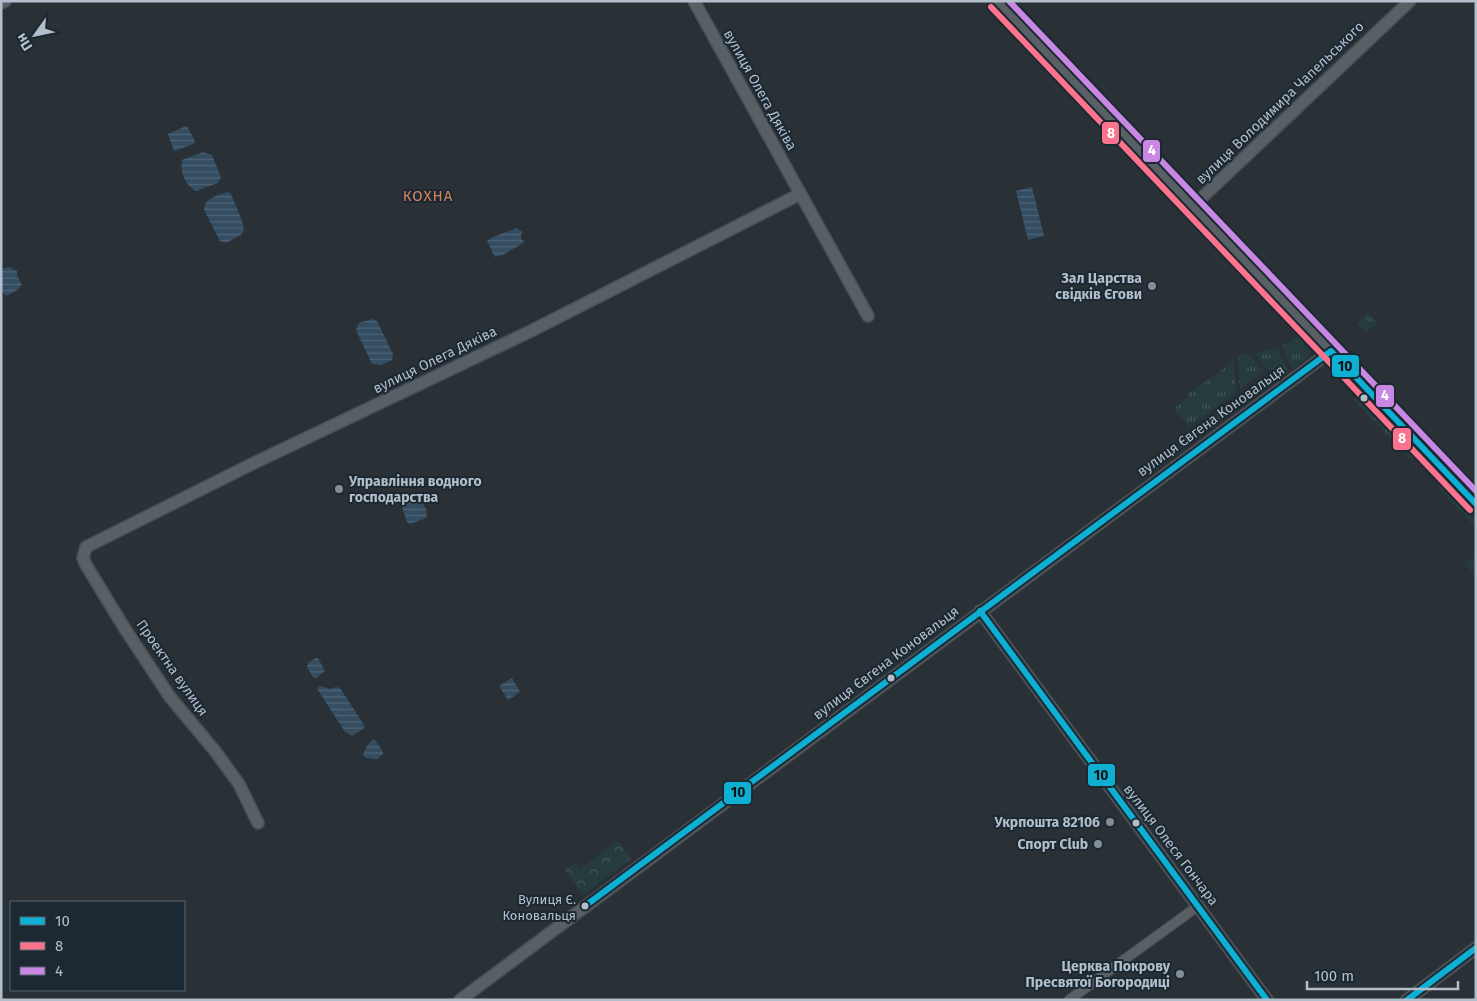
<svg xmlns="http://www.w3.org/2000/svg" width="1477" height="1001" font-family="'Fira Sans',sans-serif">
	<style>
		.grass { fill: url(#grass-tufts) }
		.forest { fill: url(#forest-crowns) }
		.water { fill: url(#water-rules) }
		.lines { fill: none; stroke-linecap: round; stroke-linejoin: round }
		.pedestrian-casing { stroke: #474d52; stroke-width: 11 }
		.minor-casing { stroke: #474d52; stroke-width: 14 }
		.tertiary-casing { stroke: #474d52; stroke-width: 16 }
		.pedestrian { stroke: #585f65; stroke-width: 9 }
		.minor { stroke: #585f65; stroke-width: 11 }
		.tertiary { stroke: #585f65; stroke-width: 14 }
		.bus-1-casing { stroke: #1c2832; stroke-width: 10 }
		.bus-2-casing { stroke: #1c2832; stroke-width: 10 }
		.bus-3-casing { stroke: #1c2832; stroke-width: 10 }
		.bus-1 { stroke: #0dafd3; stroke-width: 6 }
		.bus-2 { stroke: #fc738d; stroke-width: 6 }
		.bus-3 { stroke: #c787e3; stroke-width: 6 }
		.poi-dot { fill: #828d96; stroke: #1c2832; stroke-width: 2 }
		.bus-dot { fill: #b2bec9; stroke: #1c2832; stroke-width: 2 }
		.labels { text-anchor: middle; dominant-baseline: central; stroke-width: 4; stroke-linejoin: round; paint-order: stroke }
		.bus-label { font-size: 13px; fill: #b2bec9; stroke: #1c2832; text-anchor: end }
		.street-label { font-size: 14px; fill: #b2bec9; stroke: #1c2832 }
		.poi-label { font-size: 14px; font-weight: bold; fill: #b2bec9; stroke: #1c2832; text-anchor: end }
		.neighbourhood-label { font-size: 15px; letter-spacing: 1px; fill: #d7825e; stroke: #1c2832 }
		.line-badge { stroke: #1c2832; stroke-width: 2 }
		.badge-label { font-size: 14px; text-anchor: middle; font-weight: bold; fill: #fff }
		.pale-badge-label { font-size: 14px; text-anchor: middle; font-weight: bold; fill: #111 }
	</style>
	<defs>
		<pattern id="grass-tufts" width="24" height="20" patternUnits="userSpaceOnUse" patternTransform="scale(1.25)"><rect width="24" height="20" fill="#263c3c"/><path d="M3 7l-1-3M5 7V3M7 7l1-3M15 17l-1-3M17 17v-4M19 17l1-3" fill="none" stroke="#435657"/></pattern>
		<pattern id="forest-crowns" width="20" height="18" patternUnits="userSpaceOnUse" patternTransform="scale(1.25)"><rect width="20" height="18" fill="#263c3c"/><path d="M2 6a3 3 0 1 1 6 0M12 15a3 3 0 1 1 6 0" fill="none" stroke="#435657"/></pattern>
		<pattern id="water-rules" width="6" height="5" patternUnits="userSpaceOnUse" patternTransform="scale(1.25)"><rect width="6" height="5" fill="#344d61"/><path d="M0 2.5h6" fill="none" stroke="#4f6576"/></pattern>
	</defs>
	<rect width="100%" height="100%" fill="#293137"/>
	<path class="grass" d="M1367,313L1377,323L1366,333L1357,324Z
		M1296,337L1302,338L1310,352L1304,361L1293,369L1289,364L1282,346Z
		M1278,348L1285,366L1289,372L1278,380L1254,353Z
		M1248,354L1264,371L1240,389L1238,358L1242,355Z
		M1234,361L1236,393L1188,427L1174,408L1189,397L1188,394Z
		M1268,375L1273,381L1246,401L1241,395Z
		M1356,395L1415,457L1410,458L1354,400Z
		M1226,406L1231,412L1196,438L1192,432Z
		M1440,484L1476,522V528L1439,489Z
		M1472,558L1476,563V577L1465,563Z"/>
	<path class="forest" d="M618,841L631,859L583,895L565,870L575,863L579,869Z"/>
	<path class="water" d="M186,126L188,128L195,141L194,144L174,151L168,134Z
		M203,152L212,155L221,177L218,183L196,191C185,186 180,171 182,160Z
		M1032,187L1044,236L1028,240L1016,191Z
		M228,192L231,194L242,221L244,230L241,235L226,243L220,241L204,210C204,198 218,195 228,192Z
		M516,228L523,232L521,235V239L525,242L503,255L495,257L487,241C496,234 507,233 516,228Z
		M9,267L17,271V276L22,285L17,290L6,296L1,290V269Z
		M372,319L377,321L393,354L392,360L381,365L372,364L356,330L359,323Z
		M417,497C423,501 429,512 426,518L410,524L407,522L402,507L406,503Z
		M316,658H318L325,671L316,678L313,677L307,667L308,663Z
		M512,678L520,692L508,700L499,686Z
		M321,686L330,689L336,687L340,688L362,722L365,727L359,732L352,735L345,732L318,690L317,688Z
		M373,740L376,741L383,752V754L377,759L366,758L363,755C365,749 367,744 373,740Z"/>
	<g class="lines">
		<g class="pedestrian-casing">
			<path id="pedestrian" d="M1069,1000L1198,906"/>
		</g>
		<g class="minor-casing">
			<path id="minor" d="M694,1L868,316
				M1,3L5,1
				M1192,207L1410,1
				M980,611L1267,1000
				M258,823L239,784L215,751L170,697L125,629L86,565L83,558L86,547L256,462L531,331L800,194
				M460,1000L1331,351
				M1407,1000L1476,948"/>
		</g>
		<g class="tertiary-casing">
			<path id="tertiary" d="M997,1L1476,504"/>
		</g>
		<use href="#pedestrian" class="pedestrian"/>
		<use href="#minor" class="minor"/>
		<use href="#tertiary" class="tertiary"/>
		<g class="bus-1-casing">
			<path id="bus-1" d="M980,611L1267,1000
				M585,906L1331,351L1476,504
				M1407,1000L1476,948"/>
		</g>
		<g class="bus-2-casing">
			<path id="bus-2" d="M991,7L1470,510"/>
		</g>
		<g class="bus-3-casing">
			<path id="bus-3" d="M1009,1L1476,491"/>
		</g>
		<use href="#bus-1" class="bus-1"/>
		<use href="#bus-2" class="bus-2"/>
		<use href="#bus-3" class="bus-3"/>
	</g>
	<g class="poi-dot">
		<circle cx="1152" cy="286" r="5"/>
		<circle cx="339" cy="489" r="5"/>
		<circle cx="1110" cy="822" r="5"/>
		<circle cx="1098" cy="844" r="5"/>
		<circle cx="1180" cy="974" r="5"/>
	</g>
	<g class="bus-dot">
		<circle cx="1364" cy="398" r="4.5"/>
		<circle cx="891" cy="678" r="4.5"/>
		<circle cx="1136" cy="823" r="4.5"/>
		<circle cx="585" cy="906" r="4.5"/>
	</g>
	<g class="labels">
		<g class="bus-label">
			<text x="576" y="899">Вулиця Є.<tspan x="576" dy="16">Коновальця</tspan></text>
		</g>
		<g class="street-label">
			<text transform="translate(760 90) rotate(61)">вулиця Олега Дяківа</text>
			<text transform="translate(1280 103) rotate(-44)">вулиця Володимира Чапельського</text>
			<text transform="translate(435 360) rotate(-26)">вулиця Олега Дяківа</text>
			<text transform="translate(1211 421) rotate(-36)">вулиця Євгена Коновальця</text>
			<text transform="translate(886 663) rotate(-37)">вулиця Євгена Коновальця</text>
			<text transform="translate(172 668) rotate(55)">Проектна вулиця</text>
			<text transform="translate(1171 845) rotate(53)">вулиця Олеся Гончара</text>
		</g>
		<g class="poi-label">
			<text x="1142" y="278">Зал Царства<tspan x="1142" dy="16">свідків Єгови</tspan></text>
			<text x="349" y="481" text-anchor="start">Управління водного<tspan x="349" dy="16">господарства</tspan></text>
			<text x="1100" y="822">Укрпошта 82106</text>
			<text x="1088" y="844">Спорт Club</text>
			<text x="1170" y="966">Церква Покрову<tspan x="1170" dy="16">Пресвятої Богородиці</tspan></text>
		</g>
		<g class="neighbourhood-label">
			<text x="428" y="196">КОХНА</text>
		</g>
	</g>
	<g class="line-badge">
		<rect x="1101" y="121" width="19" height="24" rx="5" fill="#fc738d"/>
		<rect x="1142" y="139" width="19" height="24" rx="5" fill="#c787e3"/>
		<rect x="1331" y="354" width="29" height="24" rx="5" fill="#0dafd3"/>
		<rect x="1375" y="384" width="20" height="24" rx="5" fill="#c787e3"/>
		<rect x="1392" y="427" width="20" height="24" rx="5" fill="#fc738d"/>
		<rect x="1087" y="763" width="29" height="24" rx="5" fill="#0dafd3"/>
		<rect x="723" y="781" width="29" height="24" rx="5" fill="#0dafd3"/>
	</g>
	<g class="badge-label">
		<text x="1111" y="138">8</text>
		<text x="1152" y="155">4</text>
		<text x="1385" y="400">4</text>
		<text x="1402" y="443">8</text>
	</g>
	<g class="pale-badge-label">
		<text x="1345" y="371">10</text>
		<text x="1101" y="780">10</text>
		<text x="738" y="797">10</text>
	</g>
	<rect width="1477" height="1001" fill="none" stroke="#b2bec9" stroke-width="5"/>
	<rect x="10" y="901" width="175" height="90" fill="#1c2832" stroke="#58646e"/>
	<rect x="20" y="917" width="25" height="8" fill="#0dafd3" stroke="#58646e"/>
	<text x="55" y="926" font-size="15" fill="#b2bec9">10</text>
	<rect x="20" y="942" width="25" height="8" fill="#fc738d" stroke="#58646e"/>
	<text x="55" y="951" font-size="15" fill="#b2bec9">8</text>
	<rect x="20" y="967" width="25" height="8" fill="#c787e3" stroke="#58646e"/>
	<text x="55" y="976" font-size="15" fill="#b2bec9">4</text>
	<g transform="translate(35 35) rotate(237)" stroke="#1c2832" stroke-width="4" paint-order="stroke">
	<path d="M0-4L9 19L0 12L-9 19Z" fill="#b2bec9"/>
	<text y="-8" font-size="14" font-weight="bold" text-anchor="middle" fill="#b2bec9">Пн</text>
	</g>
	<path d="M1307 981v8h151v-8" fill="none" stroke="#b2bec9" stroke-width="2.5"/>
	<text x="1314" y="981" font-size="15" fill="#b2bec9" stroke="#1c2832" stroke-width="4" paint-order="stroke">100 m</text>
</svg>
